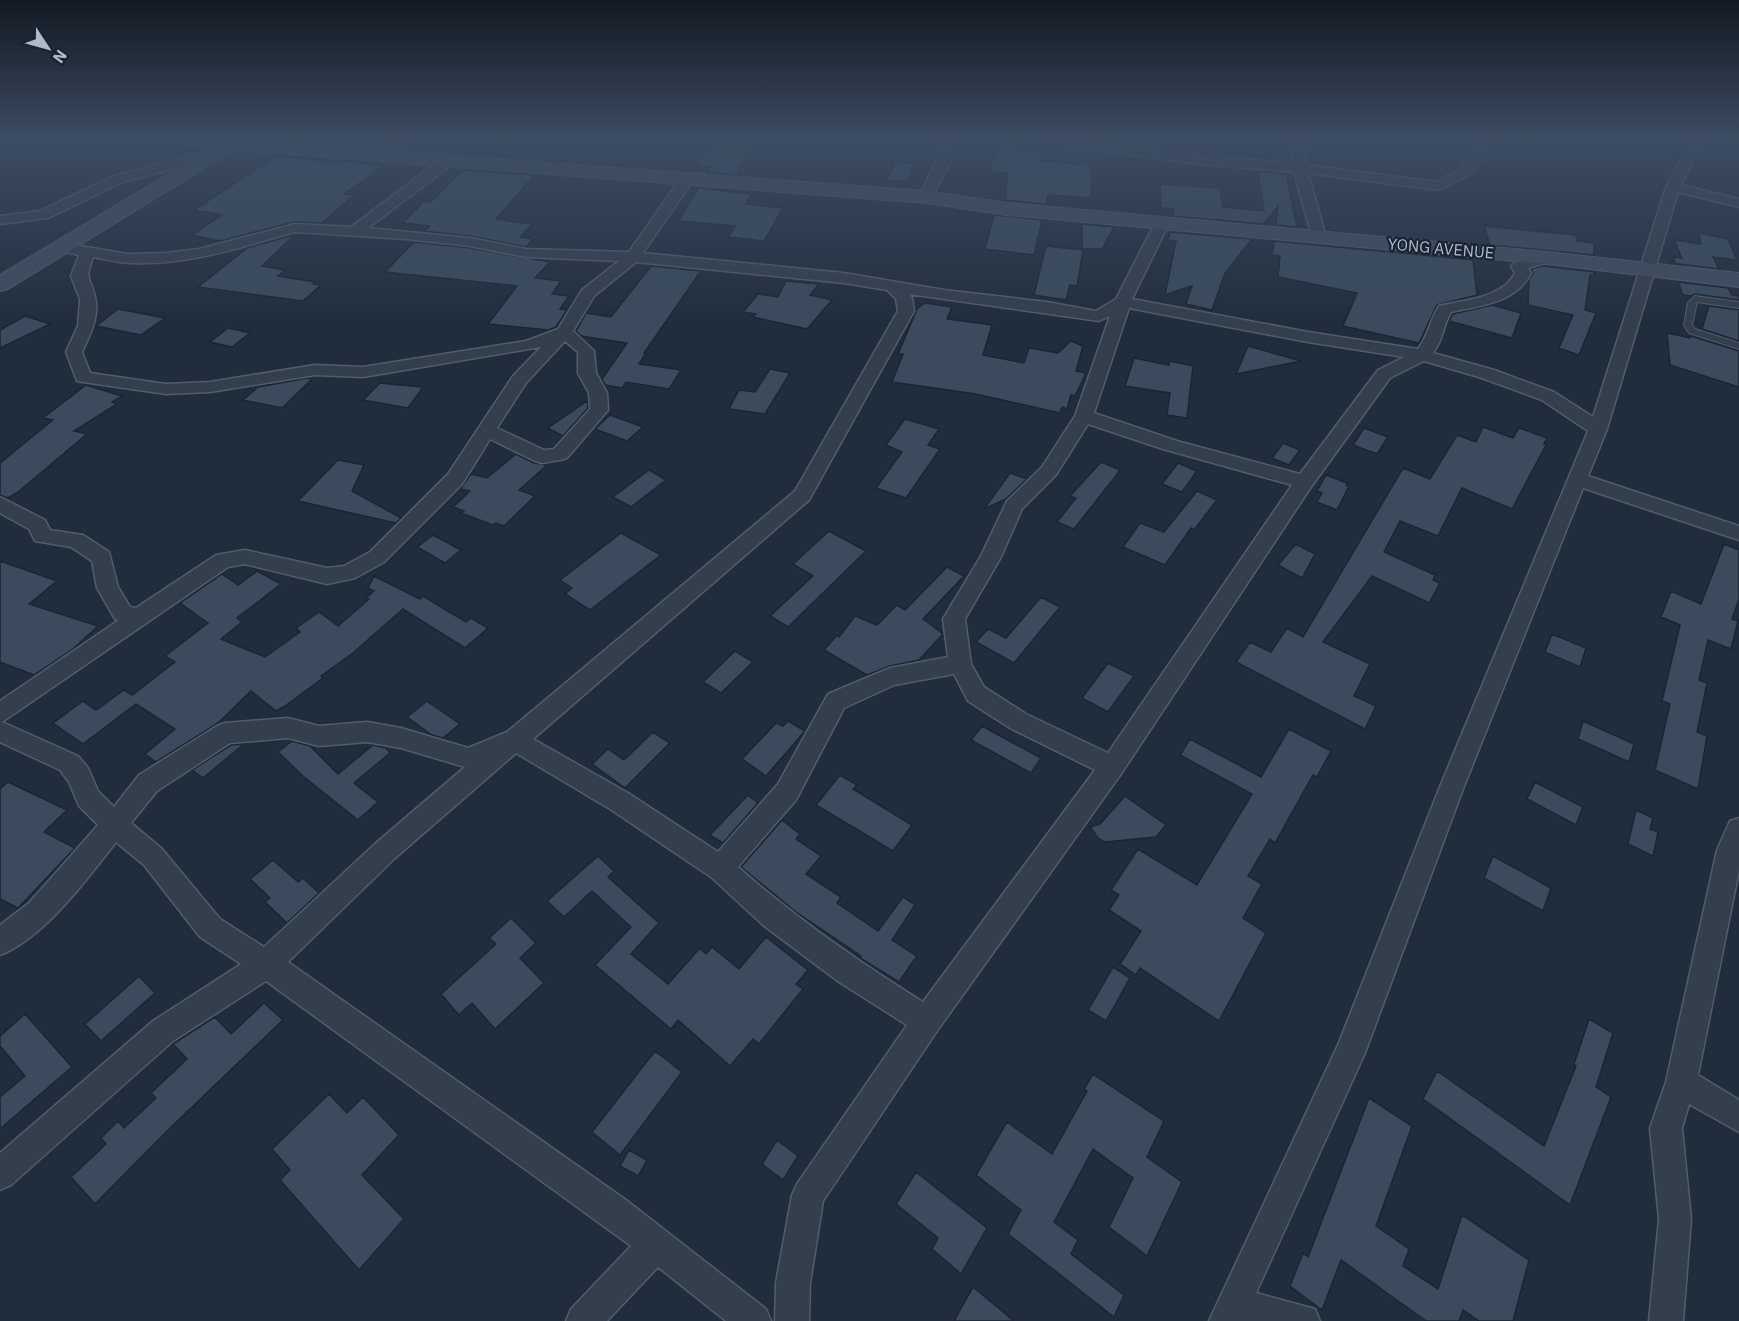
<svg xmlns="http://www.w3.org/2000/svg" width="1739" height="1321" font-family="'IBM Plex Sans',sans-serif">
	<style>
		.building { fill: #3b4b5d; stroke: #1b2634; stroke-width: 1.5 }
		.lines { fill: none; stroke-linecap: round; stroke-linejoin: round }
		.lane-casing { stroke: #525c6b; stroke-width: 2 }
		.street-casing { stroke: #525c6b; stroke-width: 3 }
		.secondary-casing { stroke: #525c6b; stroke-width: 2 }
		.lane { fill: #343f4d; fill-rule: evenodd }
		.street { fill: #343f4d; fill-rule: evenodd }
		.secondary { fill: #414d60; fill-rule: evenodd }
		.labels { text-anchor: middle; dominant-baseline: central; stroke-width: 4.5; stroke-linejoin: round; paint-order: stroke }
		.far-street-label { font-size: 16px; fill: #afb9c9; stroke: #192432 }
	</style>
	<rect width="100%" height="100%" fill="#202d3d"/>
	<path class="building" d="M715,140H756L736,175L707,172L710,167L696,165Z
		M996,146L1026,149L1025,151L1043,153L1041,160L1092,166L1091,198L1048,195L1046,204L1005,200L1008,173L990,172Z
		M277,156L341,163L344,161L385,165L344,194L354,195L322,223L294,222L220,241L192,235L222,215L194,210Z
		M895,162L914,164L908,182L887,180Z
		M462,170L534,175L496,219L532,224L520,237L533,239L526,247L470,236L424,231L430,226L403,223L424,201L431,202Z
		M1258,171L1286,174L1297,227L1276,225L1278,206L1264,224L1172,216L1174,209L1161,208L1160,184L1220,188L1223,207L1264,211Z
		M698,188L752,194L745,204L783,208L764,241L728,237L735,226L678,221Z
		M994,215L1042,220L1034,255L985,249Z
		M1082,224L1114,227L1102,249H1082Z
		M1484,226L1576,235L1577,241L1594,243V255L1490,245Z
		M1170,232L1252,239L1225,273L1212,310L1186,304L1192,286L1165,295L1176,241L1168,240Z
		M1699,233L1728,239L1737,260L1713,257L1719,269L1671,263L1670,261L1675,262L1673,257L1682,258L1674,240L1701,244Z
		M294,235L262,266L285,270L278,276L315,282L313,284L321,285L303,301L198,287L247,248Z
		M1274,241L1473,260L1477,295L1437,305L1419,343L1343,326L1357,293L1278,277L1280,256L1272,255Z
		M414,242L470,248L550,262L535,278L561,281L552,294L569,296L560,309L567,310L556,327L548,330L488,324L517,286L385,272Z
		M1046,246L1083,250L1077,286L1070,285L1066,300L1034,295Z
		M651,266L701,271L644,353H646L639,364L681,370L669,389L626,382L622,388L605,385L602,379L627,343L581,336L576,331L586,313L611,317Z
		M1543,266L1594,272V276L1590,275L1585,310L1596,313L1579,355L1559,348L1573,315L1528,305L1529,279L1533,274L1531,269Z
		M786,281L819,284L810,295L832,300L807,329L753,317L756,314L743,312L758,294L778,297Z
		M1678,282L1728,288L1732,295L1739,296V300L1695,294L1691,296L1683,295Z
		M925,303L952,307L947,319L992,325L983,355L1024,363L1029,348L1058,353L1071,341L1083,346L1076,371L1086,373L1075,396L1071,395L1067,409L1062,407L1060,413L976,394L892,382L903,354H898L917,309Z
		M1492,305L1521,313L1512,338L1449,321L1453,314Z
		M1709,306L1739,310V341L1702,329Z
		M118,309L165,318L141,335L96,326Z
		M25,316L50,324L0,348V330Z
		M228,328L250,333L232,347L210,342Z
		M1667,333L1690,338L1691,336L1739,351V387L1670,365Z
		M1248,346L1301,361L1236,374Z
		M1134,358L1169,365L1170,361L1193,366L1187,418L1167,415L1170,393L1125,386Z
		M770,369L790,373L765,414L729,409L739,390L755,392Z
		M308,378L311,380L282,408L243,400L258,387Z
		M380,383L389,384L423,387L408,408L363,400Z
		M86,385L122,396L112,402L117,404L74,431L87,434L18,492L8,498L0,495V463L53,420L43,418Z
		M587,401L588,408L563,436L548,428Z
		M610,415L643,427L627,441L595,429Z
		M905,419L939,429L928,445L940,449L906,498L876,488L902,452L886,445Z
		M1483,427L1513,438L1519,428L1547,438L1544,444L1546,445L1512,509L1462,488L1438,536L1400,521L1384,552L1435,575L1433,580L1440,583L1429,603L1372,576L1323,642L1370,664L1354,696L1376,706L1365,729L1236,662L1250,642L1271,652L1287,628L1303,637L1403,468L1430,479L1457,435L1476,442Z
		M1364,428L1388,437L1377,454L1353,445Z
		M1283,443L1300,450L1289,465L1272,458Z
		M516,454L534,463L547,465L519,490L535,496L504,526L496,523L493,525L461,513L464,511L453,507L470,491L460,489L471,474L487,478Z
		M338,460L364,465L352,491L401,518L396,523L298,501Z
		M1101,462L1120,470L1115,477L1074,529L1057,522L1076,498L1070,496Z
		M1178,463L1197,471L1182,492L1162,484Z
		M649,470L666,480L631,507L613,497Z
		M1010,473L1027,479L1006,499L984,509Z
		M1326,475L1347,483L1346,485L1349,486L1337,510L1317,502L1322,493L1317,491Z
		M1197,491L1217,500L1194,530L1191,528L1165,565L1123,547L1140,523L1164,532Z
		M829,531L866,551L788,627L770,616L813,576L793,564Z
		M621,533L661,555L590,610L565,594L572,588L560,580Z
		M433,535L461,550L445,563L417,547Z
		M1296,544L1315,554L1302,578L1278,565Z
		M1724,544L1739,550V599L1732,619L1738,621L1731,649L1708,640L1699,680L1707,683L1697,732L1707,736L1698,789L1655,770L1670,704L1662,701L1680,625L1661,617L1671,591L1701,604Z
		M0,561L57,581L29,604L98,626L73,649L34,675L0,662Z
		M947,567L964,576L923,619L943,634L919,660L890,666L867,675L824,650L837,635L839,637L855,616L877,625L897,605L905,610Z
		M257,571L281,584L237,618L242,622L221,639L265,657L300,632L296,628L319,612L338,626L369,599L366,598L374,591L368,588L374,576L420,599L423,596L466,622L471,618L488,628L465,648L403,609L354,652L321,676L323,678L285,706L276,711L251,691L218,723L156,762L145,754L175,729L136,704L83,744L53,723L83,701L96,710L124,690L132,695L175,662L165,656L208,623L180,603L222,574L238,585Z
		M1041,597L1060,607L1014,663L976,642L988,629L1006,638Z
		M1552,634L1586,648L1580,667L1545,652Z
		M735,651L753,662L721,693L703,682Z
		M1108,663L1134,676L1108,712L1082,698Z
		M427,701L460,724L443,738L432,735L407,717Z
		M788,721L805,731L766,776L742,759L776,723L783,726Z
		M1583,721L1634,744L1629,762L1578,739Z
		M982,726L1041,758L1031,773L971,740Z
		M1289,729L1331,751L1317,777L1313,775L1275,843L1270,839L1248,876L1262,884L1243,918L1266,933L1219,1021L1140,968L1136,975L1120,964L1141,931L1109,910L1119,895L1111,890L1138,849L1197,885L1251,796L1252,794L1180,755L1190,739L1261,777Z
		M653,732L670,743L625,788L592,764L608,749L624,760Z
		M292,741L310,746L338,774L373,745L386,748L390,753L354,783L378,802L358,820L304,777L278,752Z
		M244,744L203,778L192,770L231,745Z
		M840,775L857,785L853,789L912,825L893,851L816,805Z
		M8,782L67,810L44,832L75,848L18,908L0,899V789Z
		M1535,782L1583,807L1576,825L1527,799Z
		M748,795L758,803L723,843L710,835Z
		M1125,796L1166,825L1156,837L1105,842L1099,839L1090,827L1100,824Z
		M1636,810L1653,818L1650,829L1658,832L1653,856L1628,844Z
		M782,820L800,834L796,839L821,856L806,874L841,897L837,903L878,931L903,897L915,905L892,940L917,956L899,982L860,958L861,956L796,912L741,867Z
		M598,856L614,871L608,877L659,923L631,954L668,984L700,948L706,954L712,947L739,969L766,937L808,970L796,984L803,989L759,1044L753,1039L730,1066L678,1020L671,1029L595,965L631,927L592,891L564,917L547,901Z
		M1493,856L1551,888L1543,911L1484,878Z
		M273,860L298,882L303,878L319,893L287,923L265,902L270,898L250,879Z
		M511,918L536,943L520,958L544,983L495,1029L472,1003L459,1015L441,994L496,944L489,938Z
		M1113,967L1130,978L1106,1021L1088,1010Z
		M139,976L155,993L101,1041L85,1024Z
		M264,1003L283,1020L168,1130L95,1204L71,1177L106,1144L101,1138L118,1121L124,1128L156,1098L151,1093L187,1059L173,1044L215,1017L231,1034Z
		M25,1014L72,1067L0,1129V1097L25,1076L0,1046V1036Z
		M1589,1019L1613,1033L1596,1087L1611,1097L1570,1205L1423,1099L1437,1071L1544,1146L1576,1066L1574,1064Z
		M655,1051L682,1072L620,1155L592,1132Z
		M1093,1074L1164,1121L1147,1157L1182,1182L1147,1256L1109,1227L1133,1178L1093,1149L1054,1222L1078,1240L1071,1254L1124,1295L1114,1317L1008,1234L1021,1210L976,1175L1007,1122L1052,1154L1087,1091L1084,1089Z
		M329,1094L347,1113L363,1097L399,1135L362,1175L404,1219L359,1270L280,1180L290,1170L272,1149Z
		M1369,1098L1412,1126L1376,1226L1409,1249L1403,1266L1438,1289L1462,1215L1529,1260L1513,1321H1479L1463,1310L1459,1321H1426L1341,1260L1322,1310L1290,1286L1303,1253L1308,1257Z
		M777,1140L798,1156L783,1180L762,1164Z
		M629,1150L647,1160L638,1176L620,1166Z
		M916,1172L987,1228L961,1274L932,1249L938,1238L896,1204Z
		M973,1287L1014,1321H954Z"/>
	<g class="lines">
		<g class="lane-casing">
			<path id="lane" d="M1695,296L1739,302V308L1697,302L1692,325L1695,329L1739,343V349L1689,333L1684,325L1688,303Z"/>
		</g>
		<g class="street-casing">
			<path id="street" d="M399,140H413L393,159H383L381,156L383,153Z
				M940,140H952L950,162L931,200H921L919,197L936,162Z
				M1040,140H1076L1200,156L1292,163L1291,140H1303L1306,165L1436,182L1460,169L1482,140H1495L1470,175L1438,190L1308,173L1326,237L1319,241L1312,237L1294,172L1200,164L1046,144Z
				M1691,140H1703L1681,185L1739,199V207L1678,192L1607,429L1588,476L1739,526V540L1583,488L1463,789L1365,1053L1256,1293L1315,1309L1320,1321H1209L1338,1045L1439,789L1588,431L1542,400L1482,378L1424,361L1390,378L1311,487L1121,774L937,1031L823,1201L810,1283L809,1321H775L776,1283L792,1195L797,1184L907,1025L839,982L763,925L711,877L610,809L516,753L394,859L288,962L626,1200L766,1309L771,1321H726L658,1267L607,1321H566L571,1309L631,1246L266,981L173,1041L11,1185L0,1190V1153L153,1021L241,964L200,937L144,865L116,842C87,879 44,938 0,955V925L29,903L98,825L79,806L69,782L60,770L0,742V701L119,620L115,619L97,588L92,561L71,547L35,541L29,529L0,513V497L45,520L50,530L83,535L109,552L118,587L130,607L136,608L216,555L245,550L327,568L344,566L370,552L448,474L513,376L541,347L363,377L315,375L210,392L166,394L83,382L77,381L66,352L78,326L80,299L71,276L79,255L57,250L55,247L57,244L62,243L128,254L166,253L199,249L295,224L351,227L444,157H454L456,160L454,163L368,228L470,238L526,249L629,252L682,176L687,175L694,179L643,253L844,273L944,290L1047,302L1096,311L1116,299L1155,223L1162,219L1169,223L1132,299L1308,332L1418,349C1428,336 1430,320 1439,306C1464,300 1503,298 1515,273L1511,266L1514,263L1547,253L1555,258L1552,261L1528,268L1531,273C1516,303 1480,306 1451,312C1442,328 1444,338 1433,353L1494,370L1554,392L1593,417L1666,187ZM295,232L406,239L470,246L526,257L619,261L582,290L558,329L526,341L363,367L315,365L210,382L166,384L90,373L82,352C90,335 100,316 95,297C90,274 84,283 93,257C105,259 118,263 130,263C187,266 241,247 295,232ZM636,262L844,283L887,290L896,299L898,311L795,491L507,732L468,748L401,728L367,722L319,726L288,718L225,723L217,726L139,775L114,807L98,791L88,768L78,756L2,722L228,567L245,564L327,584L355,578L384,562L462,484L490,439L535,461L542,463L560,460L567,458L608,410L607,393L596,373L594,351L573,331L594,296ZM909,294L1099,321L1110,316L1075,416L1042,467L1007,501L981,556L943,619L948,657L890,668L828,694L778,784L718,852L628,793L533,739L809,500L914,311L912,298ZM1129,308L1308,342L1404,357L1378,370L1300,474L1177,441L1094,413ZM565,341L578,352V373L589,393L590,409L554,449L544,450L497,428L526,383ZM1088,424L1163,449L1292,485L1108,753L1026,714L984,687L971,664L965,619L1001,557L1022,509L1056,475ZM954,674L968,701L1010,728L1095,770L923,1002C857,961 796,918 738,867L796,800L844,708L894,685ZM288,738L319,746L367,742L401,748L465,767L376,843L264,947L220,919L162,849L131,823L157,791L230,743Z
				M221,148L228,152L226,155L123,182L48,218L0,224V216L40,211L113,176Z
				M1739,818V870L1698,1075L1739,1100V1132L1689,1104L1682,1128L1691,1219L1683,1321H1649L1659,1219L1650,1128L1666,1082L1717,850L1730,821Z"/>
		</g>
		<g class="secondary-casing">
			<path id="secondary" d="M164,140H245L926,191L1007,203L1547,252L1739,273V287L1547,264L1007,215L926,203L234,150L8,289L0,291V275L212,148L167,144Z"/>
		</g>
		<use href="#lane" class="lane"/>
		<use href="#street" class="street"/>
		<use href="#secondary" class="secondary"/>
	</g>
	<linearGradient id="sky" x2="0" y2="1"><stop stop-color="#121922"/><stop offset="0.43" stop-color="#3c4c62"/><stop offset="1" stop-color="#3c4c62" stop-opacity="0"/></linearGradient>
	<rect width="1739" height="325" fill="url(#sky)"/>
	<g class="labels">
		<g class="far-street-label">
			<text transform="translate(1441 248) rotate(5)">YONG AVENUE</text>
		</g>
	</g>
	<g transform="translate(48 48) rotate(126)" stroke="#192432" stroke-width="4.5" paint-order="stroke">
	<path d="M0-4.5L10 22L0 15L-10 22Z" fill="#afb9c9"/>
	<text y="-9" font-size="16" font-weight="bold" text-anchor="middle" fill="#afb9c9">N</text>
	</g>
</svg>
